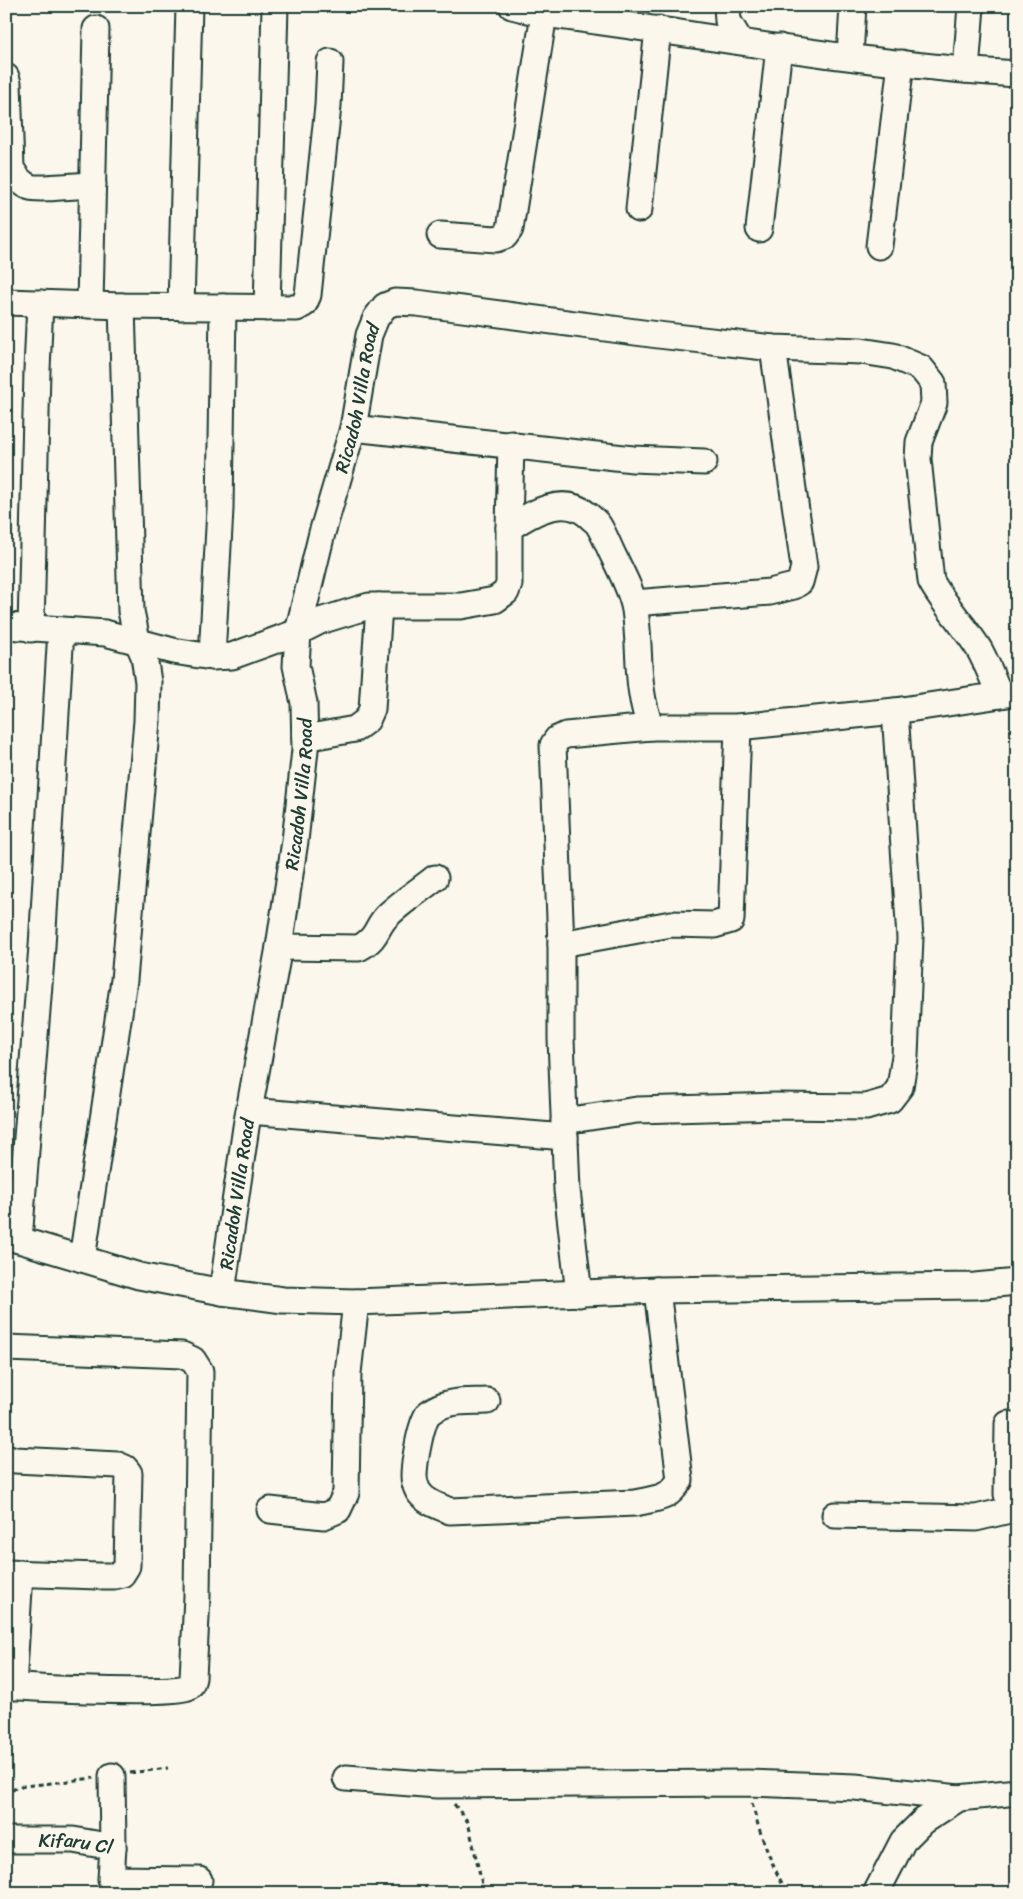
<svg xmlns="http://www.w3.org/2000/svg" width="1023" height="1899" font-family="Sriracha,sans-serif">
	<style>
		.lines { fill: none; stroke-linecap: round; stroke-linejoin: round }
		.minor-casing { stroke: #1f3d34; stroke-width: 29 }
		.path { stroke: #1f3d34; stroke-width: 3; stroke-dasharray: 5 4; stroke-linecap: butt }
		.minor { stroke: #fbf7ec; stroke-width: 25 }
		.labels { text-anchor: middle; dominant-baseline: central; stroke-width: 5; stroke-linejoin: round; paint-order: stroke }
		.street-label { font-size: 19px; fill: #1f3d34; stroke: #fbf7ec }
	</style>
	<rect width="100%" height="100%" fill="#fbf7ec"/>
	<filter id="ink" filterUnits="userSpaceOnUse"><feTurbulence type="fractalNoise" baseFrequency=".02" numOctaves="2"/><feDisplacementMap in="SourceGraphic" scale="10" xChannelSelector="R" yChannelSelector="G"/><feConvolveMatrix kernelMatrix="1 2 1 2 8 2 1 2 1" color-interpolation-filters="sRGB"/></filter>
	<g filter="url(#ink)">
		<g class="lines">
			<g class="minor-casing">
				<g id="minor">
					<path d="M512,6L544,14C701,34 858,64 1017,74"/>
					<path d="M727,6L728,21L740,41"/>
					<path d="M850,56L853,6"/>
					<path d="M966,70L971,6"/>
					<path d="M6,77L8,83L11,168C16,176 20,183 30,187C39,190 80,185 93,185"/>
					<path d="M639,209L658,29"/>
					<path d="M759,229L779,47"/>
					<path d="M440,235L496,239L505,236L510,229L544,14"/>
					<path d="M879,246L901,63"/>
					<path d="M6,302L122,306L297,308L304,304L308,295L328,106L330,62"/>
					<path d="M90,305L96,29"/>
					<path d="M181,307L189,6"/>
					<path d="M267,308L275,6"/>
					<path d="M353,428L633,459L704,462"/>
					<path d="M509,528C531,513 564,494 588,515C592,519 597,522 599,526C605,536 609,547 614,557C622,574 632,591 635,610C641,650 635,689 651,727"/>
					<path d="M634,603L770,592L794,586L800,582L804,567L773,348"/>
					<path d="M6,626L105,633L173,651L212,657L232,656L298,632L320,621L369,606H461L495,600L506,592L509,584V528L511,444"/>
					<path d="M31,629L37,370L40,303"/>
					<path d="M212,657L220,509L223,307"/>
					<path d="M305,738L355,729L367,720L372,709L379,606"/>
					<path d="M561,944L671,924L714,925L731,920L738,727"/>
					<path d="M279,947L359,948C380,937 375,926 389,914C403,901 420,890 435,878"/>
					<path d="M249,1111L565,1137"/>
					<path d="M564,1121L637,1110L775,1106L866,1107L890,1100L900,1087L905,1056L910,938L895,711"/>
					<path d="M6,1236L139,1276L222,1292L283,1300L356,1302L657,1290L975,1286L1017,1282"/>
					<path d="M19,1240L42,946L61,630"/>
					<path d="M82,1259L124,980L147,721L148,682L144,656L137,640L131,611L122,306"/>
					<path id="s1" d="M222,1292L246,1127L279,947L295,841L305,750L304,703L296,666L298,632L322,533L353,428L369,335L376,318L385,306L395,302L417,303L658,335L773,348L861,351L893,356L921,368L933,383L934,403L919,442L918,459L931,581C944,605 964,625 979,649C987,663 993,680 1000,695"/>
					<path d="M579,1294L567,1190L561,1039V944L553,745L557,739L566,735L651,727H738L895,711L1014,693"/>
					<path d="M6,1348L182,1355L193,1360L200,1371L197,1596L193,1678C192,1681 192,1685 188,1687C175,1695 30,1688 6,1686"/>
					<path d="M487,1401C467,1402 446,1399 429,1413C421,1420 414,1464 414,1476C414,1480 416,1487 418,1491C425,1502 438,1506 450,1511L635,1503C657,1498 668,1500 680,1480L657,1290"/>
					<path d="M1008,1424L1007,1494L1010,1506L1017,1511"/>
					<path d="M6,1457L15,1460L118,1465L125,1468L129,1473L127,1566L122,1574L114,1576H99L6,1573"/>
					<path d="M270,1510L324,1516L338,1510L346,1493L348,1373L356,1302"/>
					<path d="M835,1515L976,1518L1014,1509"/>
					<path d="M13,1687L20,1573"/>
					<path d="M112,1776L113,1847"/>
					<path d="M346,1778L437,1785L748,1783L855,1787L959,1798"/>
					<path id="s2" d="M6,1840H73L113,1847L111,1879L199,1880"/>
					<path d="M876,1893L903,1841L923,1821L959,1798L1017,1792"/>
				</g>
			</g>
			<path class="path" d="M130,1773L168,1768
				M6,1797L16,1787L94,1778
				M752,1803C760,1836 771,1863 787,1893
				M454,1804L468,1822L484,1893"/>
			<use href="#minor" class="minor"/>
		</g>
	</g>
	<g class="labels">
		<g class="street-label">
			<text stroke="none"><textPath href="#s1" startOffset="909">Ricadoh Villa Road</textPath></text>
			<text stroke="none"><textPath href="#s1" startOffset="504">Ricadoh Villa Road</textPath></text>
			<text stroke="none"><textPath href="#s1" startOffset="99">Ricadoh Villa Road</textPath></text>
			<text stroke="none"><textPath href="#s2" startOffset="70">Kifaru Cl</textPath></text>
		</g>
	</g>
	<rect width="1023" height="1899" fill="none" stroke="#fbf7ec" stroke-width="25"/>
	<rect x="12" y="12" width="998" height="1874" fill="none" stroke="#1f3d34" stroke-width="2" filter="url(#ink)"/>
</svg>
